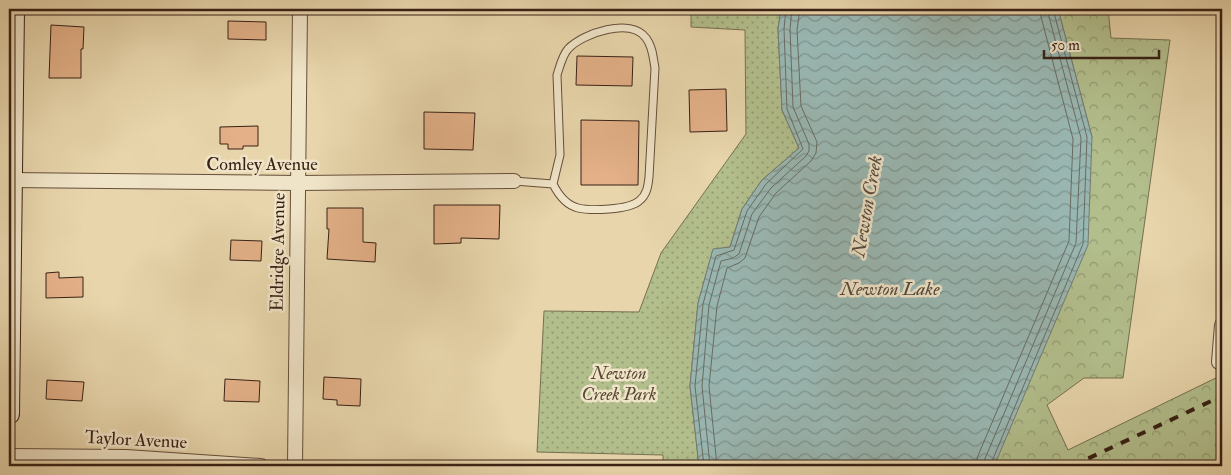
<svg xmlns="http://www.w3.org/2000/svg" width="1231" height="475" font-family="'IM FELL Double Pica',serif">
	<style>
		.grass { fill: url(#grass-dots); stroke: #767051 }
		.forest { fill: url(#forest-crowns); stroke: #767051 }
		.water { fill: url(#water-waves); stroke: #737b74 }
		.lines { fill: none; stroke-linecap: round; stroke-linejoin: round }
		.shore { stroke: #696c64; stroke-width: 1 }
		.building { fill: #e3b087; stroke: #392116 }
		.lane-casing { stroke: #654e3b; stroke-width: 9 }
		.street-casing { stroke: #654e3b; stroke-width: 16 }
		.secondary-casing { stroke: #392116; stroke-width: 22 }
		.lane { stroke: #f0e4c8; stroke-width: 7 }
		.street { stroke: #f0e4c8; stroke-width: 14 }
		.secondary { stroke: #f0e4c8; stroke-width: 20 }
		.rail { stroke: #392116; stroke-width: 4; stroke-dasharray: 9 9; stroke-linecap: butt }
		.labels { text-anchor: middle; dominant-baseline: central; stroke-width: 5; stroke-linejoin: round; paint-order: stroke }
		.street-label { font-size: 18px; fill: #392116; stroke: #f0e4c8 }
		.park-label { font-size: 18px; font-style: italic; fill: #574834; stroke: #f0e4c8 }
		.water-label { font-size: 19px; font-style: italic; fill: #51463d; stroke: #f0e4c8 }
	</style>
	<defs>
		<pattern id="grass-dots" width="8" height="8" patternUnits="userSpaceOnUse" patternTransform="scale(1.25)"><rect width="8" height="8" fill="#b2be8c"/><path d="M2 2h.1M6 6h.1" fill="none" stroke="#929a71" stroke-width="1.8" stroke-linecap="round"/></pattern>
		<pattern id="forest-crowns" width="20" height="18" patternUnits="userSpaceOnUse" patternTransform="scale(1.25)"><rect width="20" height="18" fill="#b2be8c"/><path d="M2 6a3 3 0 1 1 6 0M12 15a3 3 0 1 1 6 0" fill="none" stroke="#929a71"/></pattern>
		<pattern id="water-waves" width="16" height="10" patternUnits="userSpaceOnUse" patternTransform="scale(1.25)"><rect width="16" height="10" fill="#99b7b2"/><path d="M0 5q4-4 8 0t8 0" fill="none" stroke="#7e9490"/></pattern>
	</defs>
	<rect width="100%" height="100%" fill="#e8d5ab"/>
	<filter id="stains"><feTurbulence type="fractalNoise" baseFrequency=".004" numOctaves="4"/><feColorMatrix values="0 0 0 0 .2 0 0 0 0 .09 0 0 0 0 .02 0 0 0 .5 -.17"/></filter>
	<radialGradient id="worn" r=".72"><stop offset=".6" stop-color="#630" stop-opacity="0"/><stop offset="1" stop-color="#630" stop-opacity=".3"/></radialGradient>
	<path class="grass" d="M691,9H781L778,29L782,110L799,148L762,180L742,209L730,247L713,250L698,303L690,386L699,466H663V455L537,452L544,311L639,312L661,253L746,134L745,30L691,27Z"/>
	<path class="forest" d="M1058,9H1108L1111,38L1170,40L1123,378H1084L1047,405L1068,450L1222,375V457L1204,466H992L995,464L1092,137Z"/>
	<path class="water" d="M781,9H1058L1092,137L1088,245L995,464L992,466H699L690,386L698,303L713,249L730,247L742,209L762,180L799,148L782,110L778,29Z"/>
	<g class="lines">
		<path class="shore" d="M704,466L695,386L703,304L716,256L734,250L747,211L766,184L803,149L787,109L784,29L786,9
			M710,466L702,386L709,305L721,261L733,258L739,254L752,214L771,188L806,156L809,151V144L793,107L790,29L792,9
			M717,466L709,386L717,306L727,268L739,263L745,258L759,217L776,193L811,161L816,153L817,142L801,106L797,30L800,9
			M976,466L977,458L1069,241L1073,139L1039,9
			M983,466L984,461L1076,243L1081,138L1047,9
			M990,466L1083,244L1087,137L1053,9"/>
	</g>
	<path class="building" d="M228,21L266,22V40L228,39Z
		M51,25L84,27L83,49H81V78H49Z
		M577,56L633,57L632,86L576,85Z
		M726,89L727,131L690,132L689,90Z
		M424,112L475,113L473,150L424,149Z
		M581,120L639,121L638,185H581Z
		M258,126V146H243V149H228V144H220V127Z
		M434,205H500L499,239L461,238V243L434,244Z
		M327,208H363V242L376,243L375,262L327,259L329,229H327Z
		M231,240L262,241L261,261L230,260Z
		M59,272V278L83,277V297L46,298V273Z
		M324,377L361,379L360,406L337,405V400L323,399Z
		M225,379L260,381L259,402L224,401Z
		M47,380L84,382L82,401L46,399Z"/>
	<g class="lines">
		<g class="lane-casing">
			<path id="lane" d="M514,181L553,184C558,194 566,205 578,208C591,211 628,210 639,201C647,195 648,186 649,177L655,68C653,58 653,47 646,38C631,17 583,33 568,49C562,56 560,66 557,75L560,155L553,184"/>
		</g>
		<g class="street-casing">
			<path id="street" d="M9,180L298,183L514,181
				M1219,362L1222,325
				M9,456L126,457L261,466
				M295,466L300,9"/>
		</g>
		<g class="secondary-casing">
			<path id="secondary" d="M9,414L14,9"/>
		</g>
		<use href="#lane" class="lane"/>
		<use href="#street" class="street"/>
		<use href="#secondary" class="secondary"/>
		<path class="rail" d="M1072,466L1222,396"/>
	</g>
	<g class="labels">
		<g class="street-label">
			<text x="262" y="164">Comley Avenue</text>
			<text transform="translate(278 252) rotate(-89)">Eldridge Avenue</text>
			<text transform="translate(136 440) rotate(3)">Taylor Avenue</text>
		</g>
		<g class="park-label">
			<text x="619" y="373">Newton<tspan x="619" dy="21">Creek Park</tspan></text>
		</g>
		<g class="water-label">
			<text transform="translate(867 206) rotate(-80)">Newton Creek</text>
			<text x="890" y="289">Newton Lake</text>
		</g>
	</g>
	<rect width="1231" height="475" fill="none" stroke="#e8d5ab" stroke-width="30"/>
	<rect x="10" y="10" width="1211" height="455" fill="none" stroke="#392116" stroke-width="2.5"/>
	<rect x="15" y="15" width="1201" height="445" fill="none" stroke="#392116"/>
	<path d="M1044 50v8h115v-8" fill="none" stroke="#392116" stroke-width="2.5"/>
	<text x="1051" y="50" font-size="15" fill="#392116" stroke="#f0e4c8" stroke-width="4" paint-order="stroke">50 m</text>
	<rect width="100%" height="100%" filter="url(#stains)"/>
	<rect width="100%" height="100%" fill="url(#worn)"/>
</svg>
